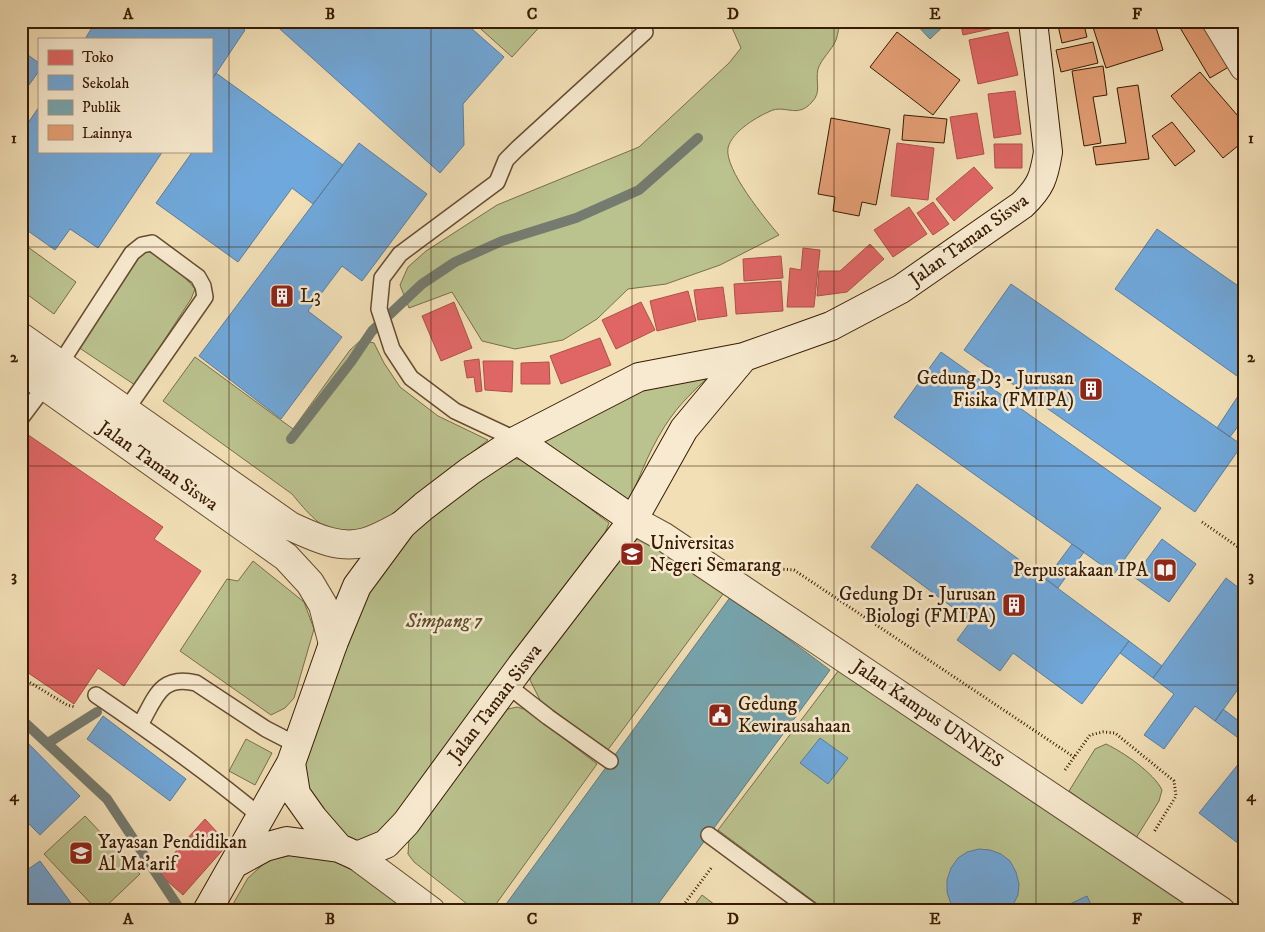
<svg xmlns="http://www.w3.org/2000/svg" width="1265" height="932" font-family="'IM FELL DW Pica',serif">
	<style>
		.green { fill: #bac28e; stroke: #796f48 }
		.shops { fill: #e06666; stroke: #ae5048 }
		.schools { fill: #6fa8dc; stroke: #5e7e9b }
		.public { fill: #76a5af; stroke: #637c7b }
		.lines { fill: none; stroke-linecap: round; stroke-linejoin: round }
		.stream { stroke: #757b6f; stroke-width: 10 }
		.building { fill: #e49e74; stroke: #381c02 }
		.service-casing { stroke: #664d2f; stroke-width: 18 }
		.minor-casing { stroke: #664d2f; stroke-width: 30 }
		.secondary-casing { stroke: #381c02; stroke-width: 30 }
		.path { stroke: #381c02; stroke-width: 3; stroke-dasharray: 1 2.5; stroke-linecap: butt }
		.service { stroke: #f7ead0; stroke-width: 15 }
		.minor { stroke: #f7ead0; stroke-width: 28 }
		.secondary { stroke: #f7ead0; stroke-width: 28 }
		.grid { fill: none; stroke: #381c02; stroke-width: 1; stroke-opacity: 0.55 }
		.labels { text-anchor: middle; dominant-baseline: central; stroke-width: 5; stroke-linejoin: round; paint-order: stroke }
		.street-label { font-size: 19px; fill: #381c02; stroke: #f7ead0 }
		.poi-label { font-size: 19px; fill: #381c02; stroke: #f7ead0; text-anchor: start }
		.park-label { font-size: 19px; font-style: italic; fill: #5f4e2c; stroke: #f7ead0 }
		.neatline { fill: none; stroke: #381c02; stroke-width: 2 }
		.grid-label { font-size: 16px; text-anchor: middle; font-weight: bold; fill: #381c02 }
	</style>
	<rect width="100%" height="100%" fill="#f2dfb6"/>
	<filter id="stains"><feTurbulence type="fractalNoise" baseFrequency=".004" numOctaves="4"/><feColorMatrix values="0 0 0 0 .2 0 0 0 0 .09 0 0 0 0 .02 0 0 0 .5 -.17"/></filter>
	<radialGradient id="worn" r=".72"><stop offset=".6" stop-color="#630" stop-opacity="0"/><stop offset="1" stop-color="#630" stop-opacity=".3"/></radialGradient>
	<path class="green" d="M472,21H545L512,57Z
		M729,21H840C839,27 838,34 836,40C832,50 821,59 818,69C815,81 822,92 812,102C798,118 787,106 773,110C758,116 732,131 728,148C724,169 766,220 779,235L720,265L666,284L628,289L597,319L563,340L515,349L482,341L452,292L409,308L400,285L408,267L426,251L497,205L639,147L729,63L741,48Z
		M21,242L76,282L54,314L21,290Z
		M146,250C164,259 183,274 195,289L191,299L135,385L78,347L138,257Z
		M361,340L374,343L384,363L400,387L438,416L488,440C471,453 454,467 437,481C409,503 375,536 336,531C320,529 302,506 292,494L163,401L195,357L293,429L350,350Z
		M717,369C701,384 684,399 671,417C652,443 640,475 628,505L536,441L638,387Z
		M511,458L527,461L609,523L601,543L402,816L358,846L345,839L305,786L300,763L365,590L417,523Z
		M641,538L726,590L607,751L540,700L530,680L532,669L630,540Z
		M253,561L304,602L314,629L294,698L285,708L271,715L180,651L227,579L238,581Z
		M842,666L1205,911H827L718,830Z
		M517,707L527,710L597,764L491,911H476L414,862L408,854L409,838L499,717L508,709Z
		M246,739L272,753L255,785L229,771Z
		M1106,744C1123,752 1154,773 1162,790L1159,801L1136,838L1069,791L1095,749Z
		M85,816L140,874L101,911H98L44,854Z
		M293,855L332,860L356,872L407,909L406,911H229L248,878L268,860Z
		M702,895L723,911H690Z"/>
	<path class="shops" d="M960,21H1007L1008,25L963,35Z
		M1008,32L1018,75L978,84L969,40Z
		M1015,91L1021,134L994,138L988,94Z
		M977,113L984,154L957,159L950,117Z
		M897,143L934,148L928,200L891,196Z
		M994,144H1022V168H995Z
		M974,167L993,188L954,221L936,199Z
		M933,202L949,224L933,235L917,213Z
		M909,207L927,234L893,257L874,230Z
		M870,244L884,259L847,292L817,296L819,271H840Z
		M803,248L820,250L814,307H787L790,268L801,270Z
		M781,256L783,278L744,281L743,259Z
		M781,281L783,311L736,314L734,284Z
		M723,287L727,316L698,320L694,290Z
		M688,291L696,321L657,331L650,301Z
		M454,302L472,348L441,361L422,316Z
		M641,302L655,330L616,349L602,320Z
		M600,338L611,365L561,384L550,356Z
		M479,359L482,391L476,392L474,377L467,378L464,361Z
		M483,361H513L512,392L485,390Z
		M549,362L550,384H521V363Z
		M21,430L163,527L154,539L201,571L124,686L98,668L74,704L21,668Z
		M205,819L228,844L183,895L157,872Z"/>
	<path class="schools" d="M96,21H232L245,30L211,81V39H85Z
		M271,21H463L504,57L463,104L464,145L440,173Z
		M21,50L39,63V71L21,96Z
		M216,73L343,165L313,204L292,188L238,262L156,203L193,151H211V81Z
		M39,107V151H163L98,248L70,229L55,250L21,226V133Z
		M359,143L427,194L362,281L342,266L308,311L342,337L281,419L199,356Z
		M1157,229L1244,290V381L1115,289Z
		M1011,284L1242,445L1195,512L964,350Z
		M941,352L1161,508L1114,574L894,417Z
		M1244,387V418L1230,437L1217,428Z
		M917,484L1129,641L1082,704L1013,653L1000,671L957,640L971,621L871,547Z
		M1162,539L1196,564L1169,602L1134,577Z
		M1072,544L1084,552L1058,588L1046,579Z
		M1226,578L1244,592V681L1215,721L1195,706L1164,749L1144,735L1174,694L1153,678Z
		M1129,641L1162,666L1153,678L1120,653Z
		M1223,709L1244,725V742L1215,721Z
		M103,716L186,779L170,801L87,739Z
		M21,736L80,796L40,835L21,816Z
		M820,738L848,758L828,784L800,763Z
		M1244,757V848L1199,813Z
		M979,849L990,850L1001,854L1010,861L1016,872L1019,884L1018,895L1013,905L1009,911H957L951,904L947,892V880L951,868L958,858L967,852Z
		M40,861L77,911H21V874Z
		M1087,896L1094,911H1055Z"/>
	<path class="public" d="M913,21H949L930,39Z
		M731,596L830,670L653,911H501Z"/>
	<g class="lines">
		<path class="stream" d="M291,439L351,362L372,331L422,284L455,262L502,241L576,218L639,190L698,138
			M21,719L107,799L181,911
			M48,743L97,712"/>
	</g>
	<path class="building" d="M1057,21H1083L1087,37L1062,43Z
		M1091,21H1154L1163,50L1106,68Z
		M1176,21H1205L1232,65L1210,78Z
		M897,32L960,80L933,115L870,67Z
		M1093,42L1098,63L1061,72L1056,50Z
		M1103,66L1107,95L1093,97L1101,143L1084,146L1072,71Z
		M1200,72L1244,123V141L1223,158L1171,96Z
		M1138,85L1149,159L1096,165L1093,147L1126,143L1117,88Z
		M904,115L947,119L944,143L902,140Z
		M831,118L890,129L876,205L862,202L859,216L833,211L835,197L818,194Z
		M1172,122L1195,151L1175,166L1152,136Z"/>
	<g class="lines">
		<g class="service-casing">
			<path id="service" d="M60,364L132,253L142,245L152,243L198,277L203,286L205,297L126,410
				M21,418L45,386
				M517,440L455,411L411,378L392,349L379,309L382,278L400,254L497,182L506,160L517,149L645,32
				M507,685L548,717L610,761
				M96,695C152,733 209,773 261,817
				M140,725C155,699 160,674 196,683L266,729L297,745
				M709,835L812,911"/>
		</g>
		<g class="minor-casing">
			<path id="minor" d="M1216,21L1244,67
				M21,337L290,526C314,537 340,550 366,542C379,538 391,531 402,525
				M21,369L286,557L310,583L323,605L333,644
				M633,520L664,537L1221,911
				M357,856L431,911"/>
		</g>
		<g class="secondary-casing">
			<path id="secondary" d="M517,440L633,520
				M291,763L296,794L313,818L339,848
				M234,864L265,847L287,841L339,848L357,856L386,844L406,823L521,666L633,520L684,429L744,357
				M207,911L291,763L333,644L357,586L402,525L424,506L470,471L517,440L639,377L744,357L831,326L901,289L1022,205C1041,187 1044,177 1048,152L1033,21"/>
		</g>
		<path class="path" d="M1202,522L1244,551
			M770,572L778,569L794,570L1074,757
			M21,677L67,705L75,707
			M1065,770L1090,735L1103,732L1115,733L1174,781L1176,796L1154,832
			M679,911L712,867"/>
		<use href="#service" class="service"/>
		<use href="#minor" class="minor"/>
		<use href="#secondary" class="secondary"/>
	</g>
	<path class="grid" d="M229,21V911M431,21V911M632,21V911M834,21V911M1036,21V911M21,247H1244M21,466H1244M21,685H1244"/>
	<defs>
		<g id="building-square" transform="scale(1.25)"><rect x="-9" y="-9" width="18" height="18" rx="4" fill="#8f2418" stroke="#f7ead0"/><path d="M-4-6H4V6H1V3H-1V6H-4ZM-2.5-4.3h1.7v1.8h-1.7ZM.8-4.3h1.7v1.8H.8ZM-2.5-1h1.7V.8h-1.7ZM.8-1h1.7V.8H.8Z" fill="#fff"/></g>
		<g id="university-square" transform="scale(1.25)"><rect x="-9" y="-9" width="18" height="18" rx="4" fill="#8f2418" stroke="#f7ead0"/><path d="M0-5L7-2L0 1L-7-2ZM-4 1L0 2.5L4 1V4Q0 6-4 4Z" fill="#fff"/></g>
		<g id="library-square" transform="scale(1.25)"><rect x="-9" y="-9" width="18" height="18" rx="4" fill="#8f2418" stroke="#f7ead0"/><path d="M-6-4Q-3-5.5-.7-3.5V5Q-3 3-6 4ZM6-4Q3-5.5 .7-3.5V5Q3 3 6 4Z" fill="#fff"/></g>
		<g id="civic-square" transform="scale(1.25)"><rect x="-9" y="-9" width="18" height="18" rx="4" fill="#8f2418" stroke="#f7ead0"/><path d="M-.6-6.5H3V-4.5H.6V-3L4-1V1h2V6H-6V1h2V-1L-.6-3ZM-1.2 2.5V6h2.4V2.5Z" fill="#fff"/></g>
		<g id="school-square" transform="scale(1.25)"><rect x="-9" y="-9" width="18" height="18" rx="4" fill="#8f2418" stroke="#f7ead0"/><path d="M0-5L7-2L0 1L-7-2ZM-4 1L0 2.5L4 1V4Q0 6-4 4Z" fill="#fff"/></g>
	</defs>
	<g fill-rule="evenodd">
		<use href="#building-square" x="282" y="296"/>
		<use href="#building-square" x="1091" y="389"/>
		<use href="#university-square" x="632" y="554"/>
		<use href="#library-square" x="1165" y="570"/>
		<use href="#building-square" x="1014" y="605"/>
		<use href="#civic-square" x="720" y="715"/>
		<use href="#school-square" x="81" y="853"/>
	</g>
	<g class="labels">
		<g class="street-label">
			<text transform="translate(969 240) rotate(-36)">Jalan Taman Siswa</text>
			<text transform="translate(158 466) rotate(35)">Jalan Taman Siswa</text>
			<text transform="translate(495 703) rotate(-53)">Jalan Taman Siswa</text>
			<text transform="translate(928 714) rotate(34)">Jalan Kampus UNNES</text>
		</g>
		<g class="poi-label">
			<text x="300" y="296">L3</text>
			<text x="1074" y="378" text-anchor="end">Gedung D3 - Jurusan<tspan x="1074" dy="22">Fisika (FMIPA)</tspan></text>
			<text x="650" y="543">Universitas<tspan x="650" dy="22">Negeri Semarang</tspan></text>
			<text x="1148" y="570" text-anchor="end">Perpustakaan IPA</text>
			<text x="996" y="594" text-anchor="end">Gedung D1 - Jurusan<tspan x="996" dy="22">Biologi (FMIPA)</tspan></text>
			<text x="738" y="704">Gedung<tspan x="738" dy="22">Kewirausahaan</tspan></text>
			<text x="98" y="842">Yayasan Pendidikan<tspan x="98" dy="22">Al Ma'arif</tspan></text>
		</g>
		<g class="park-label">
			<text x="444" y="621">Simpang 7</text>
		</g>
	</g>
	<rect width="1265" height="932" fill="none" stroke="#f2dfb6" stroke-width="55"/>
	<rect x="38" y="38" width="175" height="115" fill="#f7ead0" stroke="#ab987e"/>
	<rect x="48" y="50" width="25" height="15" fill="#e06666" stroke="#ab987e"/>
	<text x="82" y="62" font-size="15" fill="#381c02">Toko</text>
	<rect x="48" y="75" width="25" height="15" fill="#6fa8dc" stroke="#ab987e"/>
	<text x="82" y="88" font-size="15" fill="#381c02">Sekolah</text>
	<rect x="48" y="100" width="25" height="15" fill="#76a5af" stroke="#ab987e"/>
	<text x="82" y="112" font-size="15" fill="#381c02">Publik</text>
	<rect x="48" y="125" width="25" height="15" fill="#e49e74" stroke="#ab987e"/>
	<text x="82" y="138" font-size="15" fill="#381c02">Lainnya</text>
	<rect x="28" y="28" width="1210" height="876" class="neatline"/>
	<g class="grid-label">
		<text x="128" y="19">A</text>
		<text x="330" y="19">B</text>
		<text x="532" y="19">C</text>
		<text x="733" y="19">D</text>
		<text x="935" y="19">E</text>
		<text x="1137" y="19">F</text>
		<text x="14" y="143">1</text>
		<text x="1251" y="143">1</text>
		<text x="14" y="362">2</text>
		<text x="1251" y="362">2</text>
		<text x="14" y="581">3</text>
		<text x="1251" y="581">3</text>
		<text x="14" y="801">4</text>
		<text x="1251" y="801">4</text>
		<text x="128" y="924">A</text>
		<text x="330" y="924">B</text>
		<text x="532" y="924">C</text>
		<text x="733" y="924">D</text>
		<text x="935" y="924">E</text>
		<text x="1137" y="924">F</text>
	</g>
	<rect width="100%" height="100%" filter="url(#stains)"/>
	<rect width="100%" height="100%" fill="url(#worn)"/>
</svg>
